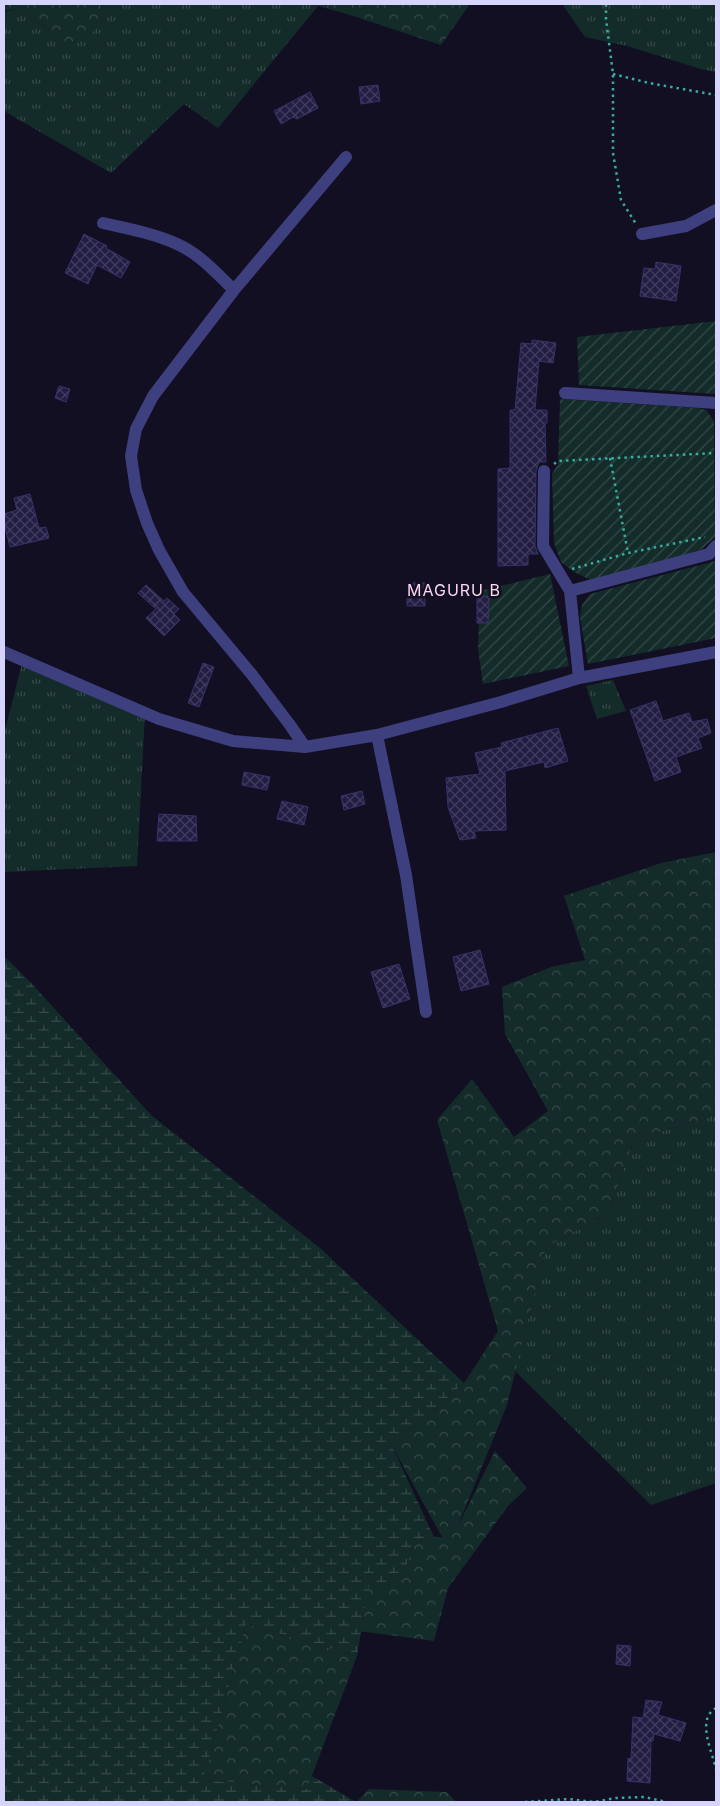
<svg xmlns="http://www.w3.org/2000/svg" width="720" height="1806" font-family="Inter,sans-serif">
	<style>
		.grass { fill: url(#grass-tufts) }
		.forest { fill: url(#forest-crowns) }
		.wetland { fill: url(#wetland-marsh) }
		.garden { fill: url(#garden-furrows) }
		.building { fill: url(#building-cross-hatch); stroke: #39316c }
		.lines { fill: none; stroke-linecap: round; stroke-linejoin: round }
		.path { stroke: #37ac9f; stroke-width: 2.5; stroke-dasharray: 2.5 4; stroke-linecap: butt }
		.minor { stroke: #3e3f7e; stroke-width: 12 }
		.labels { text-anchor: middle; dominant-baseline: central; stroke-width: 5; stroke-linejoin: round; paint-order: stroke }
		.quarter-label { font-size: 16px; letter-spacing: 1px; fill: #fcd6f0; stroke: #120f22 }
	</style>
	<defs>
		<pattern id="grass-tufts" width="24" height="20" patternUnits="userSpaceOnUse" patternTransform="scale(1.25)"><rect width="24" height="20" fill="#132c29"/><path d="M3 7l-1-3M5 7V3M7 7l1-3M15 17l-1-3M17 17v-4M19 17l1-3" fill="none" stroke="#354a49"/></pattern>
		<pattern id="forest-crowns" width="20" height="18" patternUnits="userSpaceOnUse" patternTransform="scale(1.25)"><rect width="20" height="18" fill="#132c29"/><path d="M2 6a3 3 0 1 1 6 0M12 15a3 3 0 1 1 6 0" fill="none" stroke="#354a49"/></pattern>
		<pattern id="wetland-marsh" width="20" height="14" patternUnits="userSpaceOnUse" patternTransform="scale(1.25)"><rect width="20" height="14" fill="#132c29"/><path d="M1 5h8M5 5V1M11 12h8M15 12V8" fill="none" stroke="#354a49"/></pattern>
		<pattern id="garden-furrows" width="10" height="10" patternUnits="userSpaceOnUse" patternTransform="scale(1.25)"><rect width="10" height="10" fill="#132c29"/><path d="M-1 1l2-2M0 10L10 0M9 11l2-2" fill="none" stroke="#354a49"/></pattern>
		<pattern id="building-cross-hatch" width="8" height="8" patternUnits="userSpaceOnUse" patternTransform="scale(1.25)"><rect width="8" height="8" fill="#221d42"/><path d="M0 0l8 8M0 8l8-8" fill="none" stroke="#413d5e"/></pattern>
	</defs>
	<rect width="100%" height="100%" fill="#120f22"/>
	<path class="grass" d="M97,4H316L318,6L218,128L184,104L111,173L4,111V12L16,9L49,29L102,25Z
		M562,4H716V72L701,69L627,46L585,37Z
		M22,664L145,714L137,866L4,872V733Z
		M613,680L626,711L597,719L586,686Z
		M716,1113V1483L651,1505L515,1371L546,1247L609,1212L634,1139L707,1118Z"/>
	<path class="forest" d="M4,4H97L102,25L63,54L49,29L16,9L4,11Z
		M318,4H470L441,45L347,14L318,6Z
		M716,852V1113L707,1118L634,1139L609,1212L546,1247L507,1405L457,1528L495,1451L527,1488L508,1506L448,1588L434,1641L358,1631L369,1583L402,1582L412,1545L434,1537H442L392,1446L464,1383L498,1331L437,1120L472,1079L514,1137L548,1111L505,1034L502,987L551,967L585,960L564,896L661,863Z
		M246,1624L357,1656L307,1789L203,1780Z
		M369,1789L447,1792L456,1802H356Z"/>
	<path class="wetland" d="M4,956L33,985L151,1115L320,1248L464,1383L392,1446L434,1537L412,1545L402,1582L369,1584L357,1656L246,1624L203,1780L307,1789L312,1776L356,1802H4Z"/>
	<path class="garden" d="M716,321V394L579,385L577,337Z
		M560,399L698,408L706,410L714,421L715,537L702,549L687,554L591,580L574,572L561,562L554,543L552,474L558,464Z
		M716,561V638L588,664L580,617L582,605L590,594Z
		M550,574L569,666L483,684L478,649L480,591Z"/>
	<path class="building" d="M378,85L380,101L361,104L359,87Z
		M310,92L318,108L297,119L293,117L281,124L274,111Z
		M84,234L107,246L106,248L130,262L121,278L97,265L88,284L65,273Z
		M656,262L681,266L676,301L640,296L644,268L655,269Z
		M532,340L556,343L553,363L539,361L535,410H547V423H545L546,462H539L536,471L535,546L538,554H528V565L498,566V469L510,468V410H515L521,343L532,344Z
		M59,386L70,389L66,402L55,398Z
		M30,494L39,528L46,527L49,538L10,547L4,523V514L17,510L14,498Z
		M407,583H425V606H407Z
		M146,585L164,601L167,598L179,609L174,614L180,620L164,636L146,618L156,609L138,593Z
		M477,596H489L488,623H477Z
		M203,663L214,667L199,707L188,703Z
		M656,701L663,721L689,713L692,722L707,719L711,733L698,738L702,748L676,757L681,772L655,781L630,710Z
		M558,728L568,761L545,768L544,762L505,771L506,830L474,831L476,838L460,840L448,807L446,778L480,774L475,753L502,747L501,743Z
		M244,772L270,777L267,790L242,785Z
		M362,791L365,804L344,810L341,796Z
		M282,801L308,807L304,825L277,819Z
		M159,814L196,816L197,841H157Z
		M480,950L489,984L461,991L453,957Z
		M399,964L410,999L383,1008L371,972Z
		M617,1645L631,1646L630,1666L616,1664Z
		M646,1700L662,1702L658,1715L686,1723L680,1741L654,1734L653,1741H651L650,1783L627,1781L628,1758L631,1759L633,1717L643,1718Z"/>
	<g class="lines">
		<path class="path" d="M606,4V19L613,74V153L621,200L636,224
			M613,74L649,83L716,95
			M610,458L628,553
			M554,464L558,461L716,453
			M572,569L628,553L705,537
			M716,1708C696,1719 712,1751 716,1769
			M525,1802L569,1799L594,1802L616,1798L644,1797L667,1802"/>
		<path class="minor" d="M103,223C128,229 153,233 177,244C200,254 217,274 234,290
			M642,234L686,226L716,210
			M565,393L716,403
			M544,471L543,546L570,591L579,678
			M570,591L709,554L716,546
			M4,652L159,719L233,741L305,747L377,735L501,702L579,678L716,652
			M377,735L406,875L426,1012
			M305,747L290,725L253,676L183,592L159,550L147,523L136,490L131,456L136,429L153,396L234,290L346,157"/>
	</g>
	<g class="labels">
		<g class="quarter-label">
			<text x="454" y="590">MAGURU B</text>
		</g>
	</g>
	<rect width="720" height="1806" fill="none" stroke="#d6d4fc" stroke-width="10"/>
</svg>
